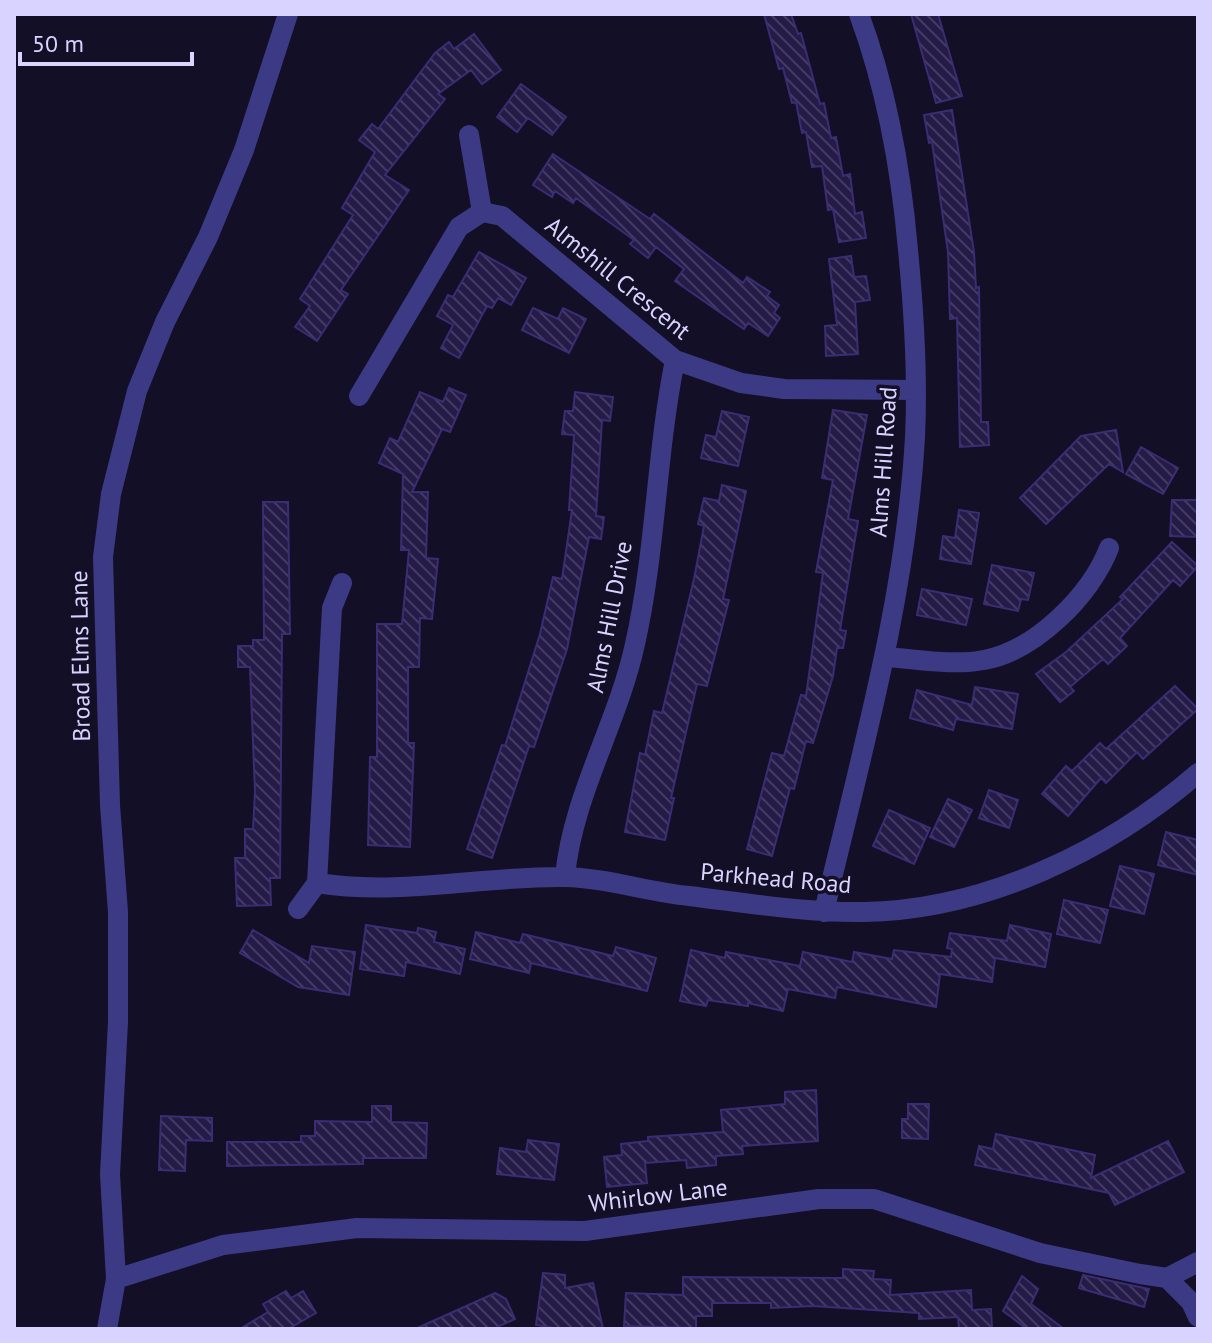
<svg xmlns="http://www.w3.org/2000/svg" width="1212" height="1343" font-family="'PT Sans',sans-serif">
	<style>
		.building { fill: url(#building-back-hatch); stroke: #3b2d73; stroke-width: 2 }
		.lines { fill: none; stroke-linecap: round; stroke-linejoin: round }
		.minor { stroke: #3d3a85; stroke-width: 20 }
		.labels { text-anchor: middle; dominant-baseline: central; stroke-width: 7; stroke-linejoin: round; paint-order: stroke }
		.street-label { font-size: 24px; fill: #d9d4ff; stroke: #130f26 }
	</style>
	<defs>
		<pattern id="building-back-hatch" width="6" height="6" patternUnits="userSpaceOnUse" patternTransform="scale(2)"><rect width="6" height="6" fill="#241b47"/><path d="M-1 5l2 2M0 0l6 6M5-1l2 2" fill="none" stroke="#433b63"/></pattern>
	</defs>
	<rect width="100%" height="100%" fill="#130f26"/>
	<path class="building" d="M764,14H791L798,34L801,33L820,104L824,103L831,138L836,137L843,176L850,174L855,214L862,212L866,238L839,242L833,209L828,210L822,166L812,167L806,132L802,133L796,102L792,103L783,68L779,69Z
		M911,14H938L962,96L936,103Z
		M474,34L501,70L482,84L471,70L438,94L445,99L385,175L409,190L341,290L348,294L317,341L295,327L310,306L300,299L353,215L342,208L375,152L359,140L372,124L378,129L435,53L449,42L454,49Z
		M521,84L566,117L552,135L528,118L517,132L497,117Z
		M952,110L974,252L976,288L979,287L981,422H988L989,445L960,447L957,318L950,319L948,252L932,142L929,143L924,115Z
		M553,154L650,219L654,214L743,283L747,277L770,292L767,296L779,305L774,313L780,318L768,336L748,323L744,329L675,281L684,269L656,247L648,258L630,244L634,240L576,198L573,203L555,191L552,197L533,185Z
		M479,252L526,278L511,305L498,298L492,308L487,306L459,358L441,348L453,325L437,316L448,295L453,297Z
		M851,256L854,277L866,276L870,300L855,302L858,354L826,356L825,326L837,325L829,259Z
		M533,308L558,319L563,308L586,319L569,353L522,330Z
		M449,388L466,395L450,432L442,429L412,492H428L426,558L438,559L432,619L420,618L419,667H408V743H414L410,847L368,845L370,757H377V624H402L409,550H401L403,474L379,463L390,438L398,442L420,392L443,402Z
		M575,392L613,397L610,421L602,420L596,516L604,517L601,539L589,537L567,649L534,747L529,746L492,858L467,849L502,745L505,746L540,634L553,577L562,579L572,510H569L574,435L562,434L565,411H573Z
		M833,410L867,415L848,519L858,521L840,630L846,631L843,648H837L833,676L813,743L806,741L794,789L790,788L772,856L747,849L772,753L784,756L801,695L806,696L823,573L816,572L833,480L822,478Z
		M722,411L749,417L738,466L701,458L706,435L716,437Z
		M1116,430L1123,472L1109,464L1046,524L1020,498L1081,436Z
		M1141,447L1178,468L1163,494L1126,474Z
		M722,485L746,491L723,599L729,600L707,686L697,684L671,798H674L665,840L625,832L640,753L645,755L654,711L662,713L694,579L704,526L698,524L704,498L719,501Z
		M1172,500H1198V537L1170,536Z
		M263,502H288L290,634H282L280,878H270L271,905L237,906L235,858H245V829H253L255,792L250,667H238V646H253V640H264Z
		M959,510L979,513L971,564L940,559L943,536L955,538Z
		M1172,542L1198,566L1180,586L1173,580L1120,638L1127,646L1108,664L1103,659L1070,687L1074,691L1060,702L1036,674L1066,652L1123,599L1120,597Z
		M992,565L1034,573L1028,600L1021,599L1018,611L984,604Z
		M922,589L972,599L966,625L917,615Z
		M1175,686L1198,709L1143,759L1137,752L1106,783L1101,778L1068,816L1042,794L1066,766L1072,771L1100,743L1106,749Z
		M975,687L1018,694L1012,729L956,719L953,730L910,718L917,690L972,705Z
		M989,790L1018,800L1009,828L979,818Z
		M948,799L972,810L954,847L930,837Z
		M889,810L930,828L914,864L873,846Z
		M1166,832L1198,840V875L1158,865Z
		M1120,866L1154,874L1144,914L1110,906Z
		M1064,900L1108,910L1100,943L1057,934Z
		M366,925L417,933L418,928L436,932L434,942L465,949L460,974L406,962L404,976L360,969Z
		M1010,925L1051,934L1045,967L995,958L992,982L940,974L936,1007L837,987L835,998L788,989L783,1011L748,1003V1006L708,1000L706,1006L680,1001L691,950L725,958L726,952L800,966L803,952L852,962L854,952L892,959L894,950L951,957L952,949L947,948L950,933L1007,941Z
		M253,930L309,963L312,946L355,952L349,995L298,987L240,953Z
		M476,932L520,943L523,934L613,956L616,947L656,958L647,991L531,963L529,973L470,959Z
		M816,1090L818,1141L742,1146L743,1154L716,1156V1165L687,1168L686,1160L645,1163L647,1183L607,1187L604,1157L622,1155L621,1144L648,1141V1137L723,1132L721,1110L785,1104V1092Z
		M908,1104H929L928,1139L902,1138V1119H908Z
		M372,1106H391V1122L427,1123L426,1158H363V1164L227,1166V1142H301V1136H315V1121L372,1122Z
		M161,1116L212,1118V1141L186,1140L185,1171L159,1170Z
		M996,1134L1095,1155L1091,1178L1168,1141L1184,1172L1115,1205L1109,1193L975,1165L979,1146L993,1149Z
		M528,1140L559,1144L554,1180L497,1174L500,1148L526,1152Z
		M843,1269L874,1271L873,1279L891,1280L890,1295L971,1290L972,1310L991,1309L992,1329H959L958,1317L919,1319V1313L813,1306L771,1308V1303H712V1316H696V1328L624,1326L626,1293L683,1295V1277L843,1278Z
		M543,1273L565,1275V1288L593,1283L603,1329H561L536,1325Z
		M1083,1275L1149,1289L1144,1307L1079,1288Z
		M1022,1276L1038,1289L1031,1304L1064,1329H1027L1003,1311Z
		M286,1291L291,1298L303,1291L316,1313L288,1329H240L268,1312L263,1304Z
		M495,1293L506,1299L515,1319L493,1329H415Z"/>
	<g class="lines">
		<path class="minor" d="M469,135L482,212
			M359,396L459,227L482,212L502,216L675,360L741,383L784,389L916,390
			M885,657C917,659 952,666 984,660C1035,651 1091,595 1109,548
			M565,877C572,797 618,723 635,644C656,551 656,454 675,360
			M317,883L332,608L342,583
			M298,909L317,883C400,896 481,876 564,877C607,878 647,892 689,896C747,903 806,913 864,912C985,910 1108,851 1198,773
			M824,912C861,755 906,598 915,437C918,375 914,312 908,250C901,169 887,90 859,14
			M1167,1278L1191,1302L1198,1317
			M116,1279L223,1245L357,1228L585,1231L819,1199H874L1040,1253L1140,1274L1167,1278L1198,1262
			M107,1329L116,1279L110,1174L118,1022V912L110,805L103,557L111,494L137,391L165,322L208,237L244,150L288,14"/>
	</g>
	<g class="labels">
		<g class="street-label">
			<text transform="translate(618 278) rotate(39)">Almshill Crescent</text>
			<text transform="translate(883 462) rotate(-86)">Alms Hill Road</text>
			<text transform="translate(609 617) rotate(-79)">Alms Hill Drive</text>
			<text transform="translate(80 656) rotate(-91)">Broad Elms Lane</text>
			<text transform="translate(776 878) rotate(5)">Parkhead Road</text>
			<text transform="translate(658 1195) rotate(-7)">Whirlow Lane</text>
		</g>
	</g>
	<rect width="1212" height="1343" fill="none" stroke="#d9d4ff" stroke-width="32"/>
	<path d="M20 52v12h172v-12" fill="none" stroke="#d9d4ff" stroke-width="4"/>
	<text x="32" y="52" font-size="24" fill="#d9d4ff" stroke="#130f26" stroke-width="6" paint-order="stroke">50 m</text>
</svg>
